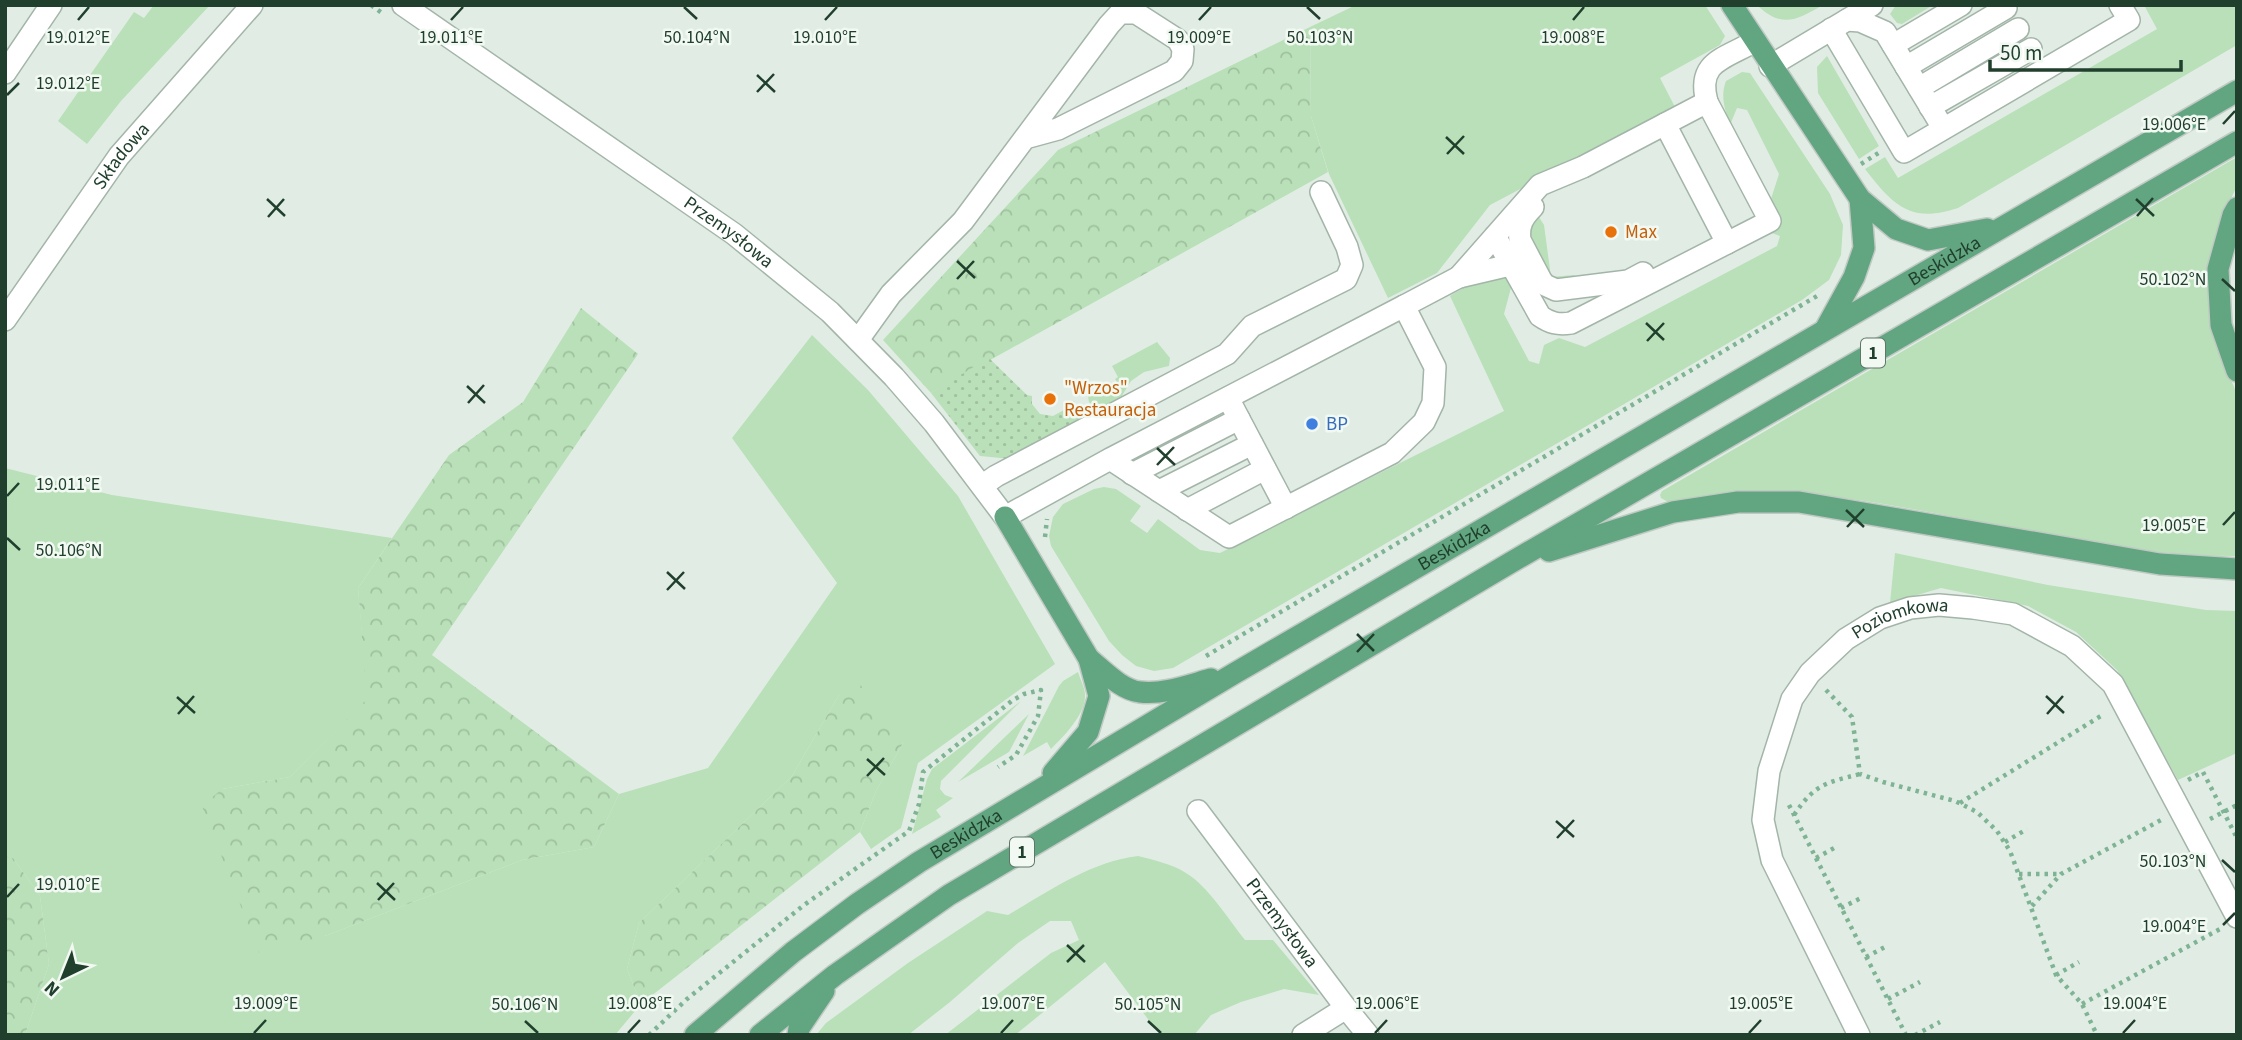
<svg xmlns="http://www.w3.org/2000/svg" width="2242" height="1040" font-family="'Source Sans 3',sans-serif">
	<style>
		.grass { fill: #b9e0b8 }
		.forest { fill: url(#forest-crowns) }
		.garden { fill: url(#garden-dots) }
		.lines { fill: none; stroke-linecap: round; stroke-linejoin: round }
		.minor-casing { stroke: #a3b5a9; stroke-width: 24 }
		.major-casing { stroke: #c1c9c4; stroke-width: 24 }
		.path { stroke: #7eb393; stroke-width: 4.5; stroke-dasharray: 3.5 5; stroke-linecap: butt }
		.minor { stroke: #fff; stroke-width: 21 }
		.major { stroke: #61a680; stroke-width: 21 }
		.ticks { fill: none; stroke: #203f2d; stroke-width: 2.5 }
		.food-dot { fill: #e8710a; stroke: #f2f9f3; stroke-width: 2.5 }
		.shop-dot { fill: #3f7fe0; stroke: #f2f9f3; stroke-width: 2.5 }
		.labels { text-anchor: middle; dominant-baseline: central; stroke-width: 5; stroke-linejoin: round; paint-order: stroke }
		.shield { fill: #f2f9f3; stroke: #5f7768; stroke-width: 2 }
		.shield-label { font-size: 18px; font-weight: bold; fill: #203f2d }
		.street-label { font-size: 19px; fill: #203f2d; stroke: #f2f9f3 }
		.food-label { font-size: 19px; fill: #c56008; stroke: #f2f9f3; text-anchor: start }
		.shop-label { font-size: 19px; fill: #366cbe; stroke: #f2f9f3; text-anchor: start }
		.ticks-label { font-size: 18px; text-anchor: middle; fill: #203f2d; stroke: #f2f9f3; stroke-width: 5; stroke-linejoin: round; paint-order: stroke }
	</style>
	<defs>
		<pattern id="forest-crowns" width="20" height="18" patternUnits="userSpaceOnUse" patternTransform="scale(1.75)"><rect width="20" height="18" fill="#b9e0b8"/><path d="M2 6a3 3 0 1 1 6 0M12 15a3 3 0 1 1 6 0" fill="none" stroke="#9fc19e"/></pattern>
		<pattern id="garden-dots" width="8" height="8" patternUnits="userSpaceOnUse" patternTransform="scale(1.75)"><rect width="8" height="8" fill="#b9e0b8"/><path d="M2 2h.1M6 6h.1" fill="none" stroke="#9fc19e" stroke-width="1.8" stroke-linecap="round"/></pattern>
	</defs>
	<rect width="100%" height="100%" fill="#e1ede4"/>
	<path class="grass" d="M154,5H210L121,101L87,144L58,121L134,12L144,18Z
		M1356,5H1705L1725,36L1720,45L1660,78L1675,107L1490,205L1437,273L1388,298L1329,174L1311,116L1310,27Z
		M1757,5H1823C1797,20 1782,29 1757,5Z
		M1896,5H1933L1902,24L1897,23L1890,14Z
		M2144,5H2237V45L1958,208C1910,224 1893,205 1865,169L1885,157L1898,178L2157,29Z
		M1827,56L1879,146L1859,159L1818,93L1817,67Z
		M1742,72L1750,73L1830,194L1843,225L1841,255L1829,280L1802,300L1173,668L1154,671L1136,666L1122,655L1109,641L1051,546L1049,536L1053,517L1063,504L1094,489L1104,487L1116,489L1141,506L1130,521L1147,533L1158,519L1200,550L1220,553L1504,411L1450,296C1459,291 1488,272 1498,274C1503,275 1508,280 1512,284L1504,314L1529,361L1539,364L1544,345L1559,338L1585,347L1777,246L1780,236L1764,230L1778,217L1775,205L1770,202L1779,174L1747,110L1737,108L1730,125C1725,110 1720,97 1726,81Z
		M2237,157V186L2225,211L2210,266L2213,337L2237,394V556C2092,556 1952,508 1809,494C1774,490 1736,490 1702,497C1689,500 1673,507 1661,498L1660,495L1662,491Z
		M1535,211L1544,225L1551,277L1574,275L1575,283C1567,282 1555,284 1548,279C1542,275 1525,238 1524,230C1524,222 1530,217 1535,211Z
		M812,335L868,390L958,496L1055,664L918,763L901,828L871,849L860,832L876,791L903,743L839,695L792,776L639,923L627,969L641,1004L615,1035H25L49,964L40,896L13,858L5,856V468L112,495L392,538L358,588L368,699L290,777L222,789L325,936L522,860L594,847L619,794L708,768L837,583L732,438Z
		M1157,342L1170,358L1169,366L1144,372L1131,381L1120,399L1099,411L1089,402L1088,396L1095,392L1096,394H1108L1116,391L1118,384L1115,379L1118,377L1112,366Z
		M1895,553L2048,585L2206,610L2237,611V753L2178,780L2117,670L2076,632L2028,606L1941,588L1890,603Z
		M1078,672C1080,679 1085,688 1085,695C1086,714 1064,736 1051,749L1047,742L1023,756L1059,686L1063,681Z
		M1021,701L941,781L940,789L945,795L953,798L936,810L941,817L912,834L927,779L932,769Z
		M1029,714L1009,752L958,782Z
		M1138,856C1154,860 1172,864 1186,873C1208,886 1229,920 1245,940H1273L1319,995L1284,989L1241,1002L1211,1015L1194,1035H1160L1105,962L1015,1035H945L1051,953L1079,940L1071,921H1050L1018,943L950,1002L908,1035H816L826,1023L908,963L987,911L1008,915C1049,891 1090,862 1138,856Z"/>
	<path class="forest" d="M1310,27L1311,116L1328,172L931,393L883,340L1058,150Z
		M581,308L638,354L432,655L619,794L594,847L522,860L325,936L259,953L202,806L222,789L290,777L367,699L358,588L449,455L523,402Z
		M859,683L903,743L876,791L860,832L641,1004L627,969L639,923L792,776L839,695Z
		M5,856L13,858L40,896L49,964L25,1035H5Z"/>
	<path class="garden" d="M990,357V359L1027,395L1032,396V404L1040,414L1053,416L1064,410L1067,401H1074L1082,421L1011,459L980,456L931,393Z"/>
	<g class="lines">
		<g class="minor-casing">
			<g id="minor">
				<path id="s1" d="M403,5L734,234L830,312L894,377L934,423L1005,517L1110,459L1229,537L1392,453L1424,422L1433,403L1435,367L1404,306L1110,459"/>
				<path d="M1847,20L1860,21L1885,32L1943,128"/>
				<path d="M1831,29L1904,152L2129,20L2120,5"/>
				<path d="M1893,45L1961,5"/>
				<path d="M1770,66L1872,5"/>
				<path d="M1906,67L2006,8"/>
				<path d="M5,73L51,5"/>
				<path d="M1919,88L2018,29"/>
				<path d="M1707,102C1696,61 1725,59 1755,41"/>
				<path d="M1930,107L2031,49"/>
				<path d="M1665,124L1727,243"/>
				<path d="M1533,207C1523,217 1518,225 1520,240L1541,280L1545,285L1556,290L1628,281L1643,273"/>
				<path d="M1459,277L1540,185L1583,167L1707,102L1770,221L1571,323C1558,325 1550,323 1540,316L1495,236"/>
				<path d="M1404,306L1459,277L1510,265"/>
				<path id="s2" d="M5,320L119,156L252,5"/>
				<path d="M858,340L891,294L963,221L1109,25L1120,13H1136L1178,40L1183,49L1182,61L1174,71L1058,129L1025,138"/>
				<path d="M1228,398L1286,508"/>
				<path d="M1132,474L1239,419"/>
				<path d="M983,485L996,476L1227,354L1252,326L1346,279L1352,265L1347,247L1321,192"/>
				<path d="M1159,491L1252,444"/>
				<path d="M1187,510L1265,469"/>
				<path id="s3" d="M1198,811L1346,1008L1368,1035"/>
				<path d="M1303,1035L1346,1008"/>
				<path id="s4" d="M1859,1035L1772,860L1763,820L1769,771L1792,699L1810,673L1846,639L1880,618L1910,608L1939,605L1973,608L2013,614L2072,646L2113,684L2237,917"/>
			</g>
		</g>
		<g class="major-casing">
			<g id="major">
				<path d="M1732,5L1860,199L1896,229L1928,240L1987,229"/>
				<path d="M2237,208L2233,215L2218,269L2221,325L2237,371"/>
				<path d="M1826,328L1854,277L1864,248L1860,199"/>
				<path d="M1005,517L1089,659L1099,696L1088,732L1053,773"/>
				<path d="M1549,551L1673,512L1738,502H1799L2160,564L2237,569"/>
				<path d="M1089,659C1103,670 1121,690 1140,692C1163,695 1189,685 1211,679"/>
				<path id="s5" d="M695,1035L793,952L857,904L919,862L1235,673L2237,91"/>
				<path d="M760,1035L835,975L949,895L1510,563L2237,142"/>
				<path d="M798,1035L799,1028L824,991"/>
			</g>
		</g>
		<path class="path" d="M371,5L382,13
			M1861,164L1880,152
			M1045,537L1047,519
			M1206,656L1817,296
			M1826,690L1852,717L1860,774L1883,782L1955,801L1977,812L1997,831L2010,851L2056,975L2082,1004L2097,1035
			M2188,780L2203,772L2237,838
			M1960,803L2104,714
			M1789,805L1906,1035
			M1794,815C1815,784 1825,783 1860,774
			M2210,819L2237,805
			M2005,842L2027,829
			M1816,858L1836,847
			M2019,874H2061
			M2032,906L2061,874L2161,820
			M1841,908L1861,898
			M1866,957L1885,947
			M2056,975L2079,962
			M1888,999L1920,982
			M2082,1004L2220,929
			M649,1035L687,999L804,905L909,831L919,804L923,772L1013,700L1024,694L1041,690L1038,716L1016,755L998,767
			M1915,1035L1940,1022"/>
		<use href="#minor" class="minor"/>
		<use href="#major" class="major"/>
	</g>
	<path class="ticks" d="M684,7L697,19M1307,7L1320,19M78,20L89,7M451,20L463,7M825,20L837,7M1199,20L1211,7M1573,20L1584,7M757,75L775,92M757,92L774,74M7,95L19,83M2223,124L2235,111M1446,137L1464,154M1447,154L1464,136M267,199L285,216M2136,199L2154,216M2137,216L2153,198M268,217L284,199M957,261L975,278M957,279L974,261M2222,279L2235,291M1646,323L1664,340M1647,341L1664,323M467,386L485,403M468,403L484,385M1157,448L1175,465M1157,465L1174,447M7,496L19,483M1846,510L1864,527M2223,525L2235,512M1847,527L1864,509M7,538L20,550M667,572L685,589M667,590L684,572M1357,634L1374,651M1357,652L1374,634M2046,696L2064,713M177,697L195,713M178,714L194,696M2047,714L2063,696M867,759L885,775M867,776L884,758M1556,821L1574,837M1557,838L1574,820M2222,860L2235,872M377,883L395,900M7,897L19,884M378,900L394,883M2223,925L2235,913M1067,945L1085,962M1067,962L1084,945M525,1021L538,1033M1148,1021L1161,1033M254,1033L266,1020M628,1033L640,1020M1001,1033L1013,1020M1375,1033L1387,1020M1749,1033L1761,1020M2123,1033L2135,1020"/>
	<g class="food-dot">
		<circle cx="1611" cy="232" r="7"/>
		<circle cx="1050" cy="399" r="7"/>
	</g>
	<circle class="shop-dot" cx="1312" cy="424" r="7"/>
	<g class="labels">
		<g class="shield">
			<rect x="1861" y="338.5" width="24" height="29" rx="5"/>
			<rect x="1010" y="837.5" width="24" height="29" rx="5"/>
		</g>
		<g class="shield-label">
			<text x="1873" y="353">1</text>
			<text x="1022" y="852">1</text>
		</g>
		<g class="street-label">
			<text stroke="none"><textPath href="#s2" startOffset="201">Składowa</textPath></text>
			<text stroke="none"><textPath href="#s1" startOffset="397">Przemysłowa</textPath></text>
			<text stroke="none"><textPath href="#s5" startOffset="1472">Beskidzka</textPath></text>
			<text stroke="none"><textPath href="#s5" startOffset="905">Beskidzka</textPath></text>
			<text stroke="none"><textPath href="#s4" startOffset="502">Poziomkowa</textPath></text>
			<text stroke="none"><textPath href="#s5" startOffset="338">Beskidzka</textPath></text>
			<text stroke="none"><textPath href="#s3" startOffset="140">Przemysłowa</textPath></text>
		</g>
		<g class="food-label">
			<text x="1625" y="232">Max</text>
			<text x="1064" y="388">"Wrzos"<tspan x="1064" dy="22">Restauracja</tspan></text>
		</g>
		<g class="shop-label">
			<text x="1326" y="424">BP</text>
		</g>
	</g>
	<g class="ticks-label">
		<text x="697" y="43">50.104°N</text>
		<text x="1320" y="43">50.103°N</text>
		<text x="78" y="43">19.012°E</text>
		<text x="825" y="43">19.010°E</text>
		<text x="1199" y="43">19.009°E</text>
		<text x="1573" y="43">19.008°E</text>
		<text x="451" y="43">19.011°E</text>
		<text x="68" y="89">19.012°E</text>
		<text x="2174" y="130">19.006°E</text>
		<text x="2173" y="285">50.102°N</text>
		<text x="68" y="490">19.011°E</text>
		<text x="2174" y="531">19.005°E</text>
		<text x="69" y="556">50.106°N</text>
		<text x="2173" y="867">50.103°N</text>
		<text x="68" y="890">19.010°E</text>
		<text x="2174" y="932">19.004°E</text>
		<text x="266" y="1009">19.009°E</text>
		<text x="640" y="1009">19.008°E</text>
		<text x="1013" y="1009">19.007°E</text>
		<text x="1387" y="1009">19.006°E</text>
		<text x="1761" y="1009">19.005°E</text>
		<text x="2135" y="1009">19.004°E</text>
		<text x="525" y="1010">50.106°N</text>
		<text x="1148" y="1010">50.105°N</text>
	</g>
	<rect width="2242" height="1040" fill="none" stroke="#203f2d" stroke-width="14"/>
	<g transform="translate(63 977) rotate(223)" stroke="#f2f9f3" stroke-width="5" paint-order="stroke">
	<path d="M0-5L12 26L0 18L-12 26Z" fill="#203f2d"/>
	<text y="-10" font-size="19" font-weight="bold" text-anchor="middle" fill="#203f2d">N</text>
	</g>
	<path d="M1990 60v10h191v-10" fill="none" stroke="#203f2d" stroke-width="3.5"/>
	<text x="2000" y="60" font-size="21" fill="#203f2d" stroke="#f2f9f3" stroke-width="5" paint-order="stroke">50 m</text>
</svg>
